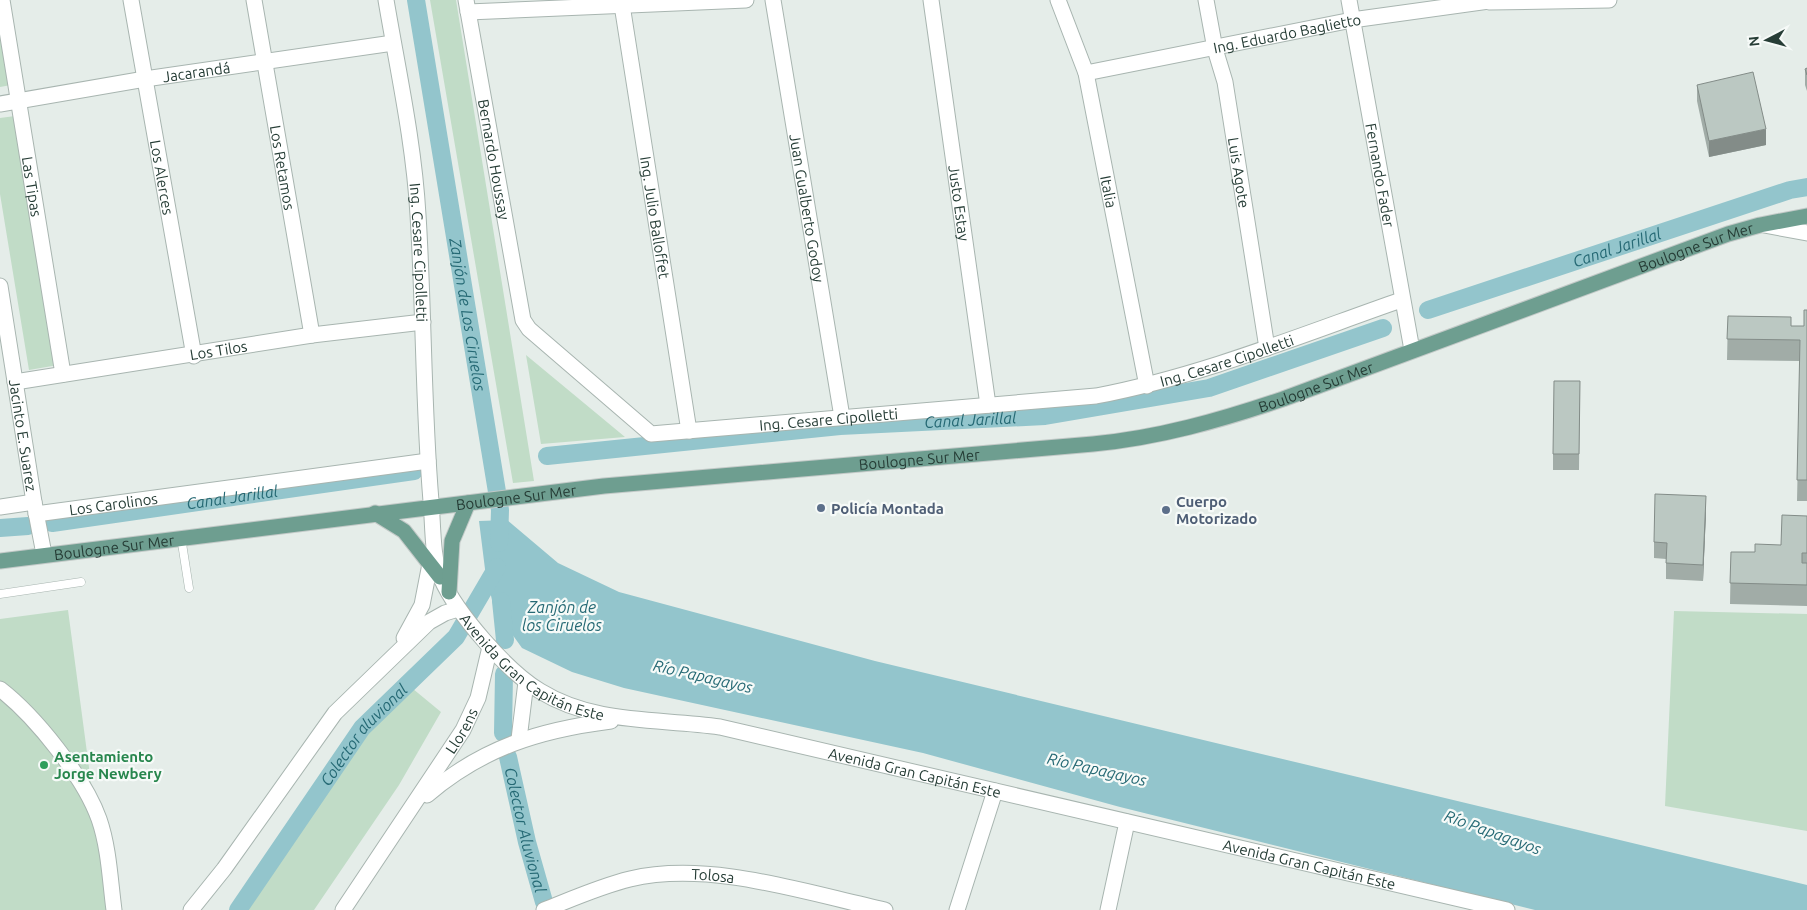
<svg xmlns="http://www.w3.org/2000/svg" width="1807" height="910" font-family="Ubuntu,sans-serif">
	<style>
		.green { fill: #c1dcc7 }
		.water { fill: #93c5cc }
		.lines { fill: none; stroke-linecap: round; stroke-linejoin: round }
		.canal { stroke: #93c5cc; stroke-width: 18 }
		.service-casing { stroke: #a8b5b0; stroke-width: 9 }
		.minor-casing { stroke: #a8b5b0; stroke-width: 17 }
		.tertiary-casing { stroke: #a8b5b0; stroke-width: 17 }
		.primary-casing { stroke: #c2c9c7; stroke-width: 17 }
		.service { stroke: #fff; stroke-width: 8 }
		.minor { stroke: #fff; stroke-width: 15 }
		.tertiary { stroke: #fff; stroke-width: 15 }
		.primary { stroke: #6e9e90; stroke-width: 15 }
		.wall { fill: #a1aca7 }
		.shaded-wall { fill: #838c88 }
		.building { fill: #bbc8c2; stroke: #838c88 }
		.service-dot { fill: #5c6f8a; stroke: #f6faf8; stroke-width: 2 }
		.leisure-dot { fill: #2e9e5b; stroke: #f6faf8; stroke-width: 2 }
		.labels { text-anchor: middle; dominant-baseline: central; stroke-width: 4.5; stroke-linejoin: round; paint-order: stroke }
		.street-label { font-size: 15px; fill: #263d36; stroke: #f6faf8 }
		.service-label { font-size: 15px; font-weight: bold; fill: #4e5e75; stroke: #f6faf8; text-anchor: start }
		.leisure-label { font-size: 15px; font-weight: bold; fill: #27864d; stroke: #f6faf8; text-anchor: start }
		.water-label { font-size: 16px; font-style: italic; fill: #256974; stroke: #f6faf8 }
	</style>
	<rect width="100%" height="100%" fill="#e5ede9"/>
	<path class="green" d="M430,0H456L534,481L513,483Z
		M0,21L11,85L0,87Z
		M15,116L58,365L29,370L0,194V118Z
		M526,355L625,437L541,444Z
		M68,610L108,910H0V619Z
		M1674,611L1807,614V831L1665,806Z
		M401,679L441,712L399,785L314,910H237L361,718Z"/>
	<path class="water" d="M507,520L558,563L619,592L875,661L1807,885V910H1535L1120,807L923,753L624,688L572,672L522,648L494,609L485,569L479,521Z"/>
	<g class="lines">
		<g class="canal">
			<path id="s1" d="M416,0L500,510L499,543"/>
			<path id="s2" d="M1428,310L1790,190L1807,187"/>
			<path id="s3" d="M547,456L840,426L1045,416L1209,388L1383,328"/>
			<path id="s4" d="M52,523L414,471"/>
			<path d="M0,528L28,526"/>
			<path d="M501,601L505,640"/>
			<path d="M503,733L504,674"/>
			<path id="s5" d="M508,757L527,842L544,902"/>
			<path id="s6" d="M238,910L362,728L456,637L497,567"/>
		</g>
		<g class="service-casing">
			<path id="service" d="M181,537L189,588
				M0,594L81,582"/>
		</g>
		<g class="minor-casing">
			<g id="minor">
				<path id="s7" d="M2,0L63,374"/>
				<path id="s8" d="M131,0L194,356"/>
				<path id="s9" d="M254,0L312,335"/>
				<path id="s10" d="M466,0L523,320L529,329L651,434L1096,396C1201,376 1301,335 1401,300"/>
				<path id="s11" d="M773,0L842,417"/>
				<path id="s12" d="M931,0L988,405"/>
				<path id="s13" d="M1058,0L1086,73L1147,386"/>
				<path id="s14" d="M1206,0L1215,49L1225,82L1267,348"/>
				<path d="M1489,2L1609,0"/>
				<path id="s15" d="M622,5L689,431"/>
				<path d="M468,12L746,0"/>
				<path id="s16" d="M1086,73L1352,20L1496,0"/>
				<path id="s17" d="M0,104L145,79L393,43"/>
				<path id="s18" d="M0,286L34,502L44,554"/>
				<path id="s19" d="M15,382L312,335L423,322"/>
				<path d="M0,507L34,502"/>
				<path id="s20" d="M36,514L428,461"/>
				<path d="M404,638L422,605L430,564"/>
				<path d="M0,689C35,716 84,777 99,819C109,848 110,880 114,910"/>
				<path d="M519,739L526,682"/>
				<path d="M191,910L224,869L335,713L429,622L445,613L458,609"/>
				<path id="s21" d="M544,910C572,899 601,886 630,879C710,860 806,893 885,910"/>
				<path d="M957,910L995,791"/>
				<path d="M1108,910L1127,822"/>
			</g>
		</g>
		<g class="tertiary-casing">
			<g id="tertiary">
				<path id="s22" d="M386,0C398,71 414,143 418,215C424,310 423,406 431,501C433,523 432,559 441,578C457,614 507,671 540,691C595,725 659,718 720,727L1507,910"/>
				<path id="s23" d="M1349,0L1412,350"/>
				<path d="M1764,225L1807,233"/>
				<path d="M427,795C482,748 539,730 611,721"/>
				<path id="s24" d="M343,910L463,730L478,698L490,647"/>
			</g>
		</g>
		<g class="primary-casing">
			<g id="primary">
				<path d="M375,513L404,531L440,577"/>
				<path id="s25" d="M0,561L604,486L1093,444C1158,438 1221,420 1283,399L1728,234L1760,225L1807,216"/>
				<path d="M449,592L452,541L468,503"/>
			</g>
		</g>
		<use href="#service" class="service"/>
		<use href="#minor" class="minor"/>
		<use href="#tertiary" class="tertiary"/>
		<use href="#primary" class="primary"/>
	</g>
	<path class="wall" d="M1807,68V91L1805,85V69Z
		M1697,85L1766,145L1709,157L1697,101Z
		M1807,310V501H1797L1800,361L1727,360L1728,316L1791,326H1804Z
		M1580,381L1579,470H1553V454Z
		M1706,512L1703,581L1666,579V559L1654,558V542Z
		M1807,516V606L1730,604L1731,552H1755L1781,545Z"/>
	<path class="shaded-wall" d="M1766,129V145L1709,157V141Z
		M1706,496V512L1703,581V565Z"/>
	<path class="building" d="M1807,68V75L1805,69Z
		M1753,72L1766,129L1709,141L1697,85Z
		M1804,310H1807V480H1797L1800,340L1727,339L1728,316L1791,317V326H1804Z
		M1554,381H1580L1579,454H1553Z
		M1655,494L1706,496L1703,565L1666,563L1667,543L1654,542Z
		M1782,515L1807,516V553H1802V563H1807V585L1730,583L1731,552H1755V544L1781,545Z"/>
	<g class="service-dot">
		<circle cx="821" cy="508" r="5"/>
		<circle cx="1166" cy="510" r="5"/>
	</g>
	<circle class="leisure-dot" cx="44" cy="765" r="5"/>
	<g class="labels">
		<g class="street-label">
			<text stroke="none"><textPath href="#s16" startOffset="205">Ing. Eduardo Baglietto</textPath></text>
			<text stroke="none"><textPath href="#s17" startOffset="199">Jacarandá</textPath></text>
			<text stroke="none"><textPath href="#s10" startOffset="162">Bernardo Houssay</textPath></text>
			<text stroke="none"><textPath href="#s9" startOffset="170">Los Retamos</textPath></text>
			<text stroke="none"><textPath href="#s14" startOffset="176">Luis Agote</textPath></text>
			<text stroke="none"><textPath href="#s23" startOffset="178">Fernando Fader</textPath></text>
			<text stroke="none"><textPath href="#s8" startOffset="180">Los Alerces</textPath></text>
			<text stroke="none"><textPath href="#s7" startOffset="189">Las Tipas</textPath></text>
			<text stroke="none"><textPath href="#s13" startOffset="199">Italia</textPath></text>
			<text stroke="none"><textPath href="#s12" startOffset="205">Justo Estay</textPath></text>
			<text stroke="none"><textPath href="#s11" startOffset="211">Juan Gualberto Godoy</textPath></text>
			<text stroke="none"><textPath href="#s15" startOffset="215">Ing. Julio Balloffet</textPath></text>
			<text stroke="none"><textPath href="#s25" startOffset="1735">Boulogne Sur Mer</textPath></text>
			<text stroke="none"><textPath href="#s22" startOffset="255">Ing. Cesare Cipolletti</textPath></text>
			<text stroke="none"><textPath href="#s19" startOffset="206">Los Tilos</textPath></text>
			<text stroke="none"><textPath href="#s10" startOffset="1079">Ing. Cesare Cipolletti</textPath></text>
			<text stroke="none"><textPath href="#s25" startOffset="1330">Boulogne Sur Mer</textPath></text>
			<text stroke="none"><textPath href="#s10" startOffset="675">Ing. Cesare Cipolletti</textPath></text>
			<text stroke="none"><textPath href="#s18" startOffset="151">Jacinto E. Suarez</textPath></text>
			<text stroke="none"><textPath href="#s25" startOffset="925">Boulogne Sur Mer</textPath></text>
			<text stroke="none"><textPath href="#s25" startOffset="520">Boulogne Sur Mer</textPath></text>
			<text stroke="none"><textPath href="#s20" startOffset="78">Los Carolinos</textPath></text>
			<text stroke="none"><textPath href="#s25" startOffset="115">Boulogne Sur Mer</textPath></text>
			<text stroke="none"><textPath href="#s22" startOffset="714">Avenida Gran Capitán Este</textPath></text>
			<text stroke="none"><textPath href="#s24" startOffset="215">Llorens</textPath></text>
			<text stroke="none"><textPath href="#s22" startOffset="1119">Avenida Gran Capitán Este</textPath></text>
			<text stroke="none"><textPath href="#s22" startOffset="1524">Avenida Gran Capitán Este</textPath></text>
			<text stroke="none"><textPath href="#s21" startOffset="175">Tolosa</textPath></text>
		</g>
		<g class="service-label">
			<text x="1176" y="501">Cuerpo<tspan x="1176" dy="17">Motorizado</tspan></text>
			<text x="831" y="508">Policía Montada</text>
		</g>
		<g class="leisure-label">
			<text x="54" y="756">Asentamiento<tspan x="54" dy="17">Jorge Newbery</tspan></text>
		</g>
		<g class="water-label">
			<text stroke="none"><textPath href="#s2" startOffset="199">Canal Jarillal</textPath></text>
			<text stroke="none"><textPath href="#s1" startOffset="319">Zanjón de Los Ciruelos</textPath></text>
			<text stroke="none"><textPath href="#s3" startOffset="425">Canal Jarillal</textPath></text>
			<text stroke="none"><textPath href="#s4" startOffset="182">Canal Jarillal</textPath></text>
			<text x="562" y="607">Zanjón de<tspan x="562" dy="18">los Ciruelos</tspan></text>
			<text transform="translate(703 676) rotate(13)">Río Papagayos</text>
			<text stroke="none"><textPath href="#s6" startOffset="216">Colector aluvional</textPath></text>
			<text transform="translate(1097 769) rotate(13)">Río Papagayos</text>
			<text stroke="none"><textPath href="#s5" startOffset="75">Colector Aluvional</textPath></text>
			<text transform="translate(1493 832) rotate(20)">Río Papagayos</text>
		</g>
	</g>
	<g transform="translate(1767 40) rotate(264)" stroke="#f6faf8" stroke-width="4" paint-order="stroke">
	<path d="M0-4L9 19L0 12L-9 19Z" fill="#263d36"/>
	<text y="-8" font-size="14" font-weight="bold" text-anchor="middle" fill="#263d36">N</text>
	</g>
</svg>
